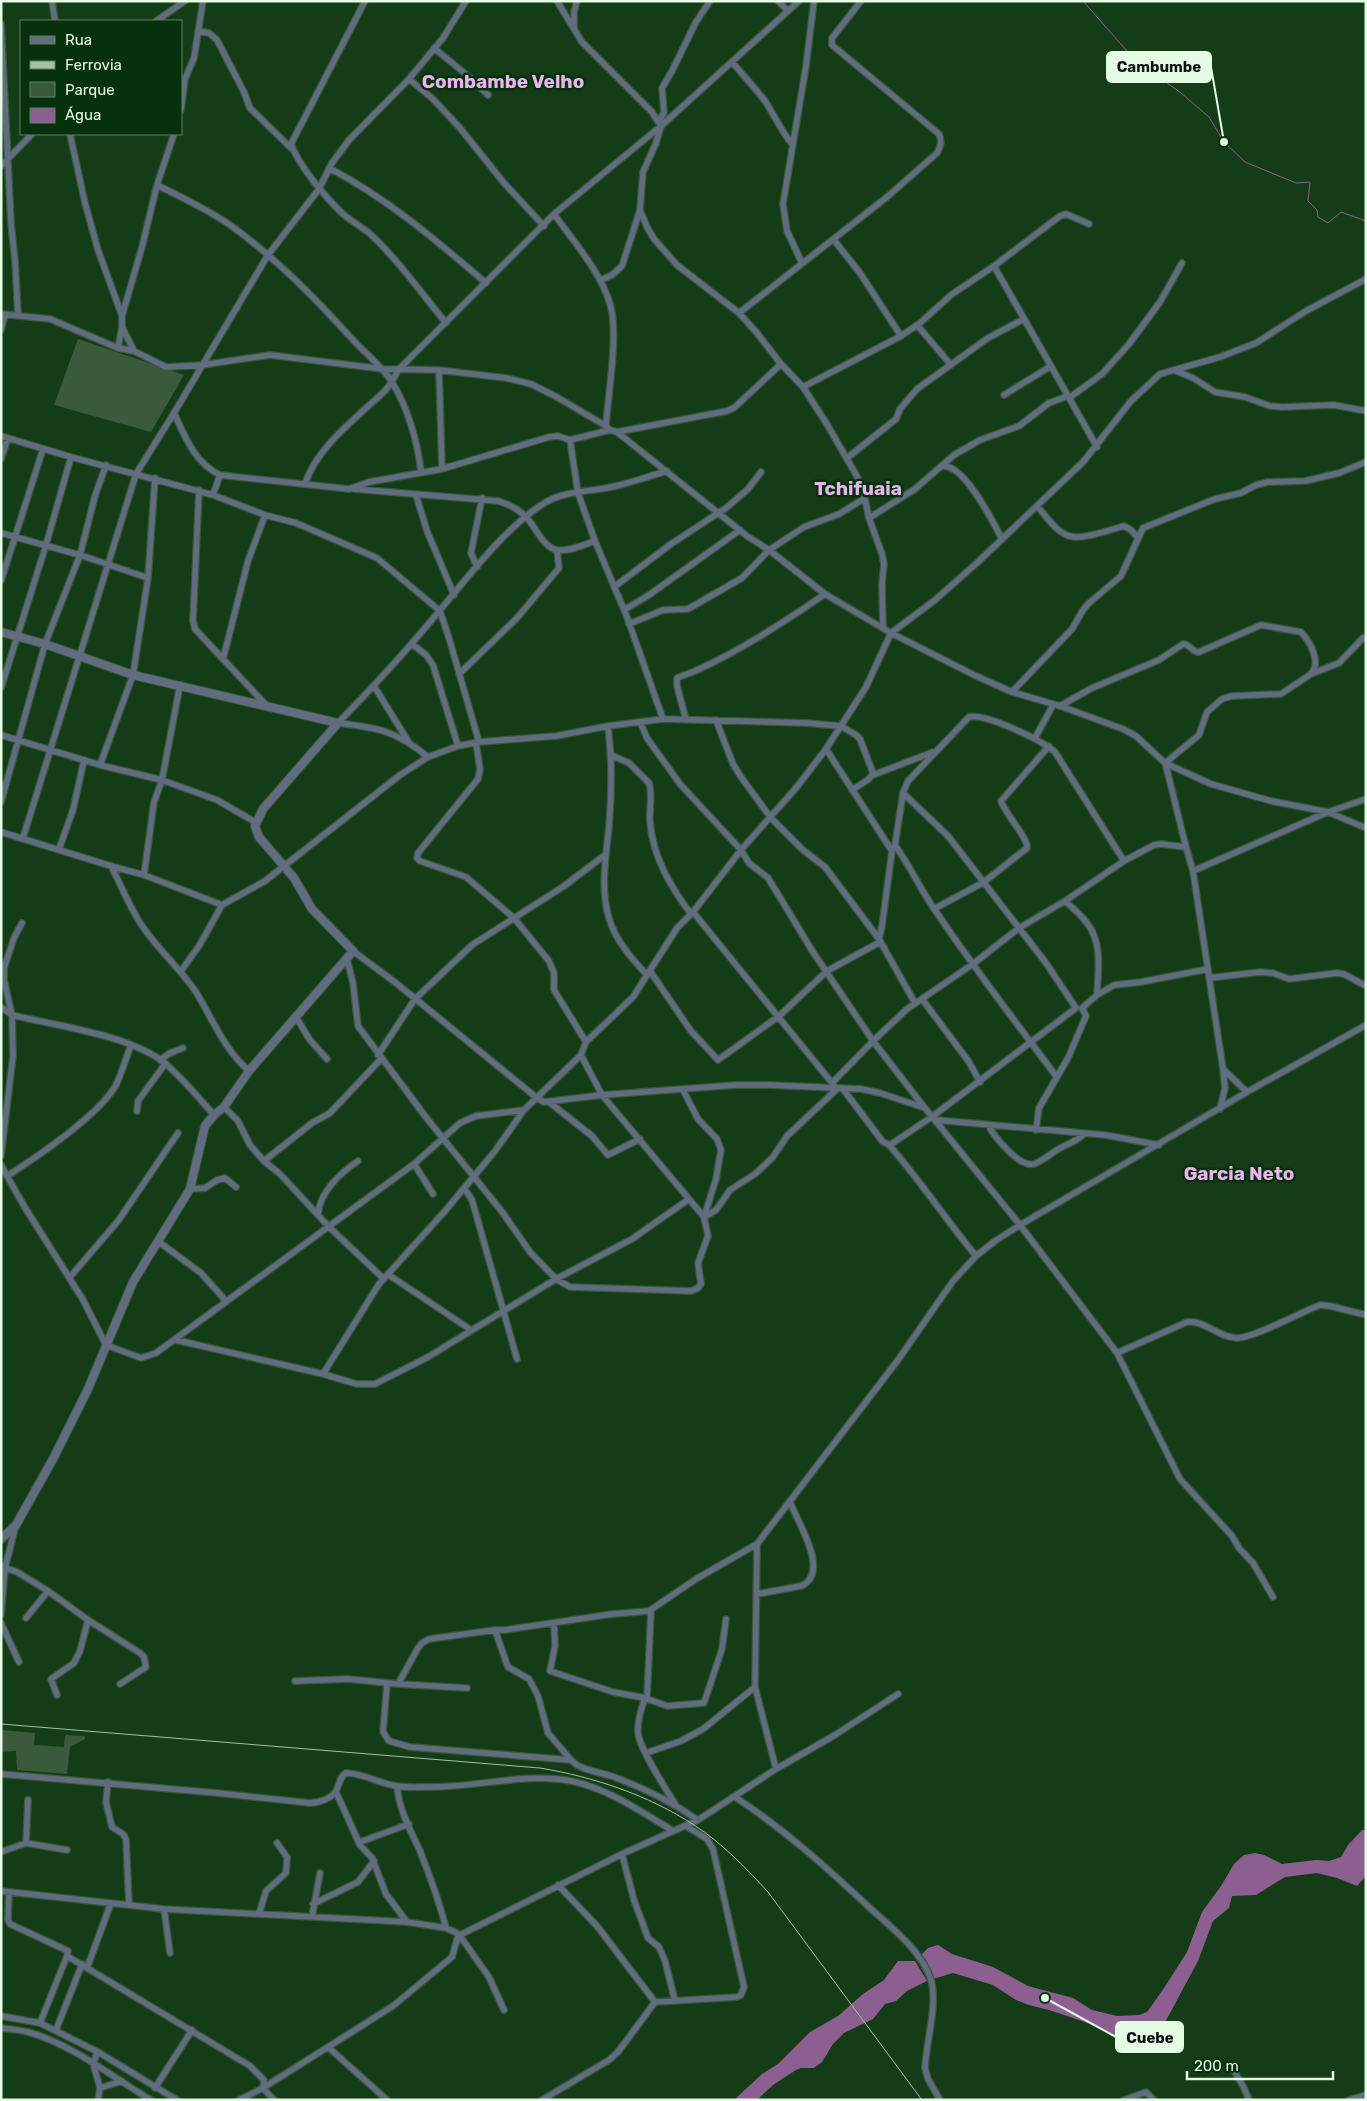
<svg xmlns="http://www.w3.org/2000/svg" width="1367" height="2101" font-family="Rubik,sans-serif">
	<style>
		.green { fill: #3b5a3c }
		.water { fill: #8d5f90 }
		.lines { fill: none; stroke-linecap: round; stroke-linejoin: round }
		.stream { stroke: #8d5f90; stroke-width: 1 }
		.minor-casing { stroke: #345b38; stroke-width: 8 }
		.tertiary-casing { stroke: #345b38; stroke-width: 10 }
		.minor { stroke: #626c80; stroke-width: 5.5 }
		.tertiary { stroke: #626c80; stroke-width: 8 }
		.rail { stroke: #a5c1a6; stroke-width: 1 }
		.labels { text-anchor: middle; dominant-baseline: central; stroke-width: 5; stroke-linejoin: round; paint-order: stroke }
		.district-label { font-size: 19px; font-weight: bold; fill: #ebb4ee; stroke: #07310c }
		.leader { fill: none; stroke: #e4fbe4; stroke-width: 2 }
		.callout-dot { fill: #e4fbe4; stroke: #07310c; stroke-width: 2 }
		.callout { fill: #e4fbe4; stroke: #e4fbe4; stroke-width: 2 }
		.callout-label { font-size: 15px; text-anchor: middle; font-weight: bold; fill: #111 }
	</style>
	<rect width="100%" height="100%" fill="#133c17"/>
	<path class="green" d="M78,339L184,375L151,432L54,405Z
		M1,1730L35,1733L34,1745L64,1747L65,1735L85,1736V1739L70,1747L67,1774L17,1770L16,1751L1,1752Z"/>
	<path class="water" d="M1362,1830H1366V1876L1357,1886L1337,1878L1317,1873L1285,1877L1256,1895L1232,1896L1229,1908L1213,1921L1198,1961L1162,2028L1152,2042L1144,2046L1135,2045L1085,2022L1049,2010L1029,2005L1016,2000L993,1985L953,1973L933,1979L920,1956L928,1948L938,1945L952,1954L993,1967L1028,1986L1073,1998L1092,2010L1117,2016L1139,2015L1147,2012L1164,1988L1187,1952L1202,1912L1221,1886L1234,1864L1244,1855L1255,1853L1264,1855L1282,1864L1316,1860L1329,1861L1341,1857L1348,1845Z
		M898,1961H915L927,1981L907,1991L896,2001L885,2004L873,2019L844,2033L833,2044L822,2062L814,2068H801L796,2070L773,2085L757,2100H734L762,2074L778,2064L810,2032L838,2016L863,1994L884,1980Z"/>
	<g class="lines">
		<path class="stream" d="M1083,1L1134,59L1181,93L1209,117L1224,142L1245,162L1296,183L1310,182L1308,201L1317,210L1318,217L1328,223L1341,212L1366,221"/>
		<g class="minor-casing">
			<path id="minor" d="M52,1L55,21
				M365,1L291,144C299,166 326,198 343,214C351,221 360,226 368,232C395,256 423,295 446,323
				M557,1L582,42L652,112L661,126L656,143L643,172L640,210L647,227L654,239L677,265L739,313L757,333L781,364L803,387L828,426L862,485L869,518L882,554L884,564L882,585L883,628
				M778,1L788,11
				M156,21L185,1
				M1,24L11,223L15,261L18,314
				M574,28V12L577,1
				M198,31L209,33L217,40L244,92L250,108L292,149
				M434,48L468,76L488,95
				M732,62C743,75 755,88 765,101C775,116 781,131 792,144
				M409,79L433,99L460,128L504,183L544,226
				M181,110L185,79L194,58L203,1
				M659,122L664,112L662,88L672,71L696,22L710,1
				M70,134L85,203L98,250L122,316V327L134,351
				M1,166L32,134
				M329,168C387,198 437,241 486,283
				M157,185C181,197 207,209 230,225C276,258 316,299 354,341C367,355 382,366 392,382C408,408 418,443 421,472
				M554,214C573,241 601,272 610,304C619,332 608,395 606,426
				M834,240L860,273L901,336
				M802,263L787,231L783,204L806,66L814,1
				M994,266L1097,447
				M601,280L612,275L622,266L640,210
				M739,313L887,197L937,153C941,146 942,141 939,134L832,45V38L861,1
				M1,314L50,319L118,348L134,351L166,367L202,365L270,355L383,369L439,370L506,378L531,384L555,396L606,426L610,430L617,432L747,536L769,550L825,594L891,633L974,675L1012,692L1060,706L1123,729L1136,736L1165,763L1211,784L1271,801L1328,812L1366,828
				M122,316L142,247L157,185L174,134
				M917,325L951,365
				M1,330L5,315
				M118,348L122,327
				M439,370L442,469
				M1174,370L1193,378L1215,392L1245,397L1270,406L1282,407L1334,405L1366,411
				M803,387L901,336L920,323L951,295L994,266L1060,216L1066,214L1089,224
				M1004,395L1051,366
				M1069,398L1102,374L1129,344L1160,302L1182,263
				M174,413C185,437 195,463 220,475
				M617,432L727,411L735,407L781,364
				M1,436L71,457L213,495L265,515L296,523L377,558L440,611L449,638L479,742
				M570,440L578,493L595,541L627,617L663,719
				M847,458L896,419L900,409L917,389L988,338L1024,319
				M1,459L8,438
				M942,466C964,463 993,522 1002,539
				M305,484C315,453 343,429 366,408C380,396 391,387 398,370L554,214L661,126L799,1
				M354,489L498,501C508,504 518,509 525,516C536,526 542,547 557,550C569,552 585,544 595,541
				M199,490L193,621L195,629L223,659L248,561L265,515
				M213,495L220,475L349,489L369,482L442,469L549,437L558,436L570,440L610,430
				M416,495L427,531L454,595
				M1037,506C1046,516 1056,532 1069,536C1082,540 1110,530 1124,526L1131,530L1138,538
				M869,518L915,489L954,455L980,440L1019,426L1049,403L1068,396
				M1,533L80,555L148,578L133,675L100,765
				M477,567L471,553L482,498
				M148,578L155,478
				M1,581L43,449
				M614,587L671,544L726,508L748,489L761,472
				M624,610L649,595L740,530
				M629,624L663,610L688,609L742,578L769,550L804,527L839,514L865,498
				M412,644L426,655L433,665L458,746
				M223,659L267,706
				M459,674L517,618L559,568L557,550
				M374,686L408,741
				M1,688L46,545L71,457
				M1012,692L1072,629L1083,610L1089,603L1121,576L1143,528L1215,499L1241,493L1256,485L1268,482L1305,481L1339,473L1366,462
				M1060,706L1092,688L1159,660L1183,644C1191,644 1192,653 1199,652L1261,625L1301,632C1310,642 1321,661 1312,673
				M686,720L677,686V678C683,675 689,674 695,671C740,651 784,622 825,594
				M716,720L733,764L741,777L771,818L803,850L825,867L879,939L915,1003
				M640,722L647,738L680,784L741,850L749,863L768,878L773,886L813,952L873,1041L924,1107
				M338,723C370,690 401,657 430,622C463,584 503,528 546,502C568,490 592,492 616,486C633,482 650,476 667,471
				M338,723C378,728 395,730 428,757
				M608,726C612,759 612,793 609,826C606,856 600,889 609,918C615,940 632,959 647,975
				M1,735L100,765L162,780L217,800L255,822
				M1035,738L1053,705
				M476,743L480,769L478,779L418,853L417,858L420,861L466,877L514,918L549,961L554,973V990L586,1042
				M826,749L892,851
				M611,755L629,763L649,783C653,795 649,809 650,822C653,857 670,886 691,914
				M873,775L933,752
				M1,802L45,644L80,555L95,496L106,465
				M1,832L111,866L144,875L222,905L265,881L400,775L428,757L458,746L479,742L556,736L608,726L663,719L806,723L841,726L856,735L860,739L873,773L869,779L852,790
				M23,838L136,474L174,413L268,255L319,189L332,163L349,140L409,79L443,38L466,1
				M895,845C910,866 920,889 935,910C973,967 1015,1021 1056,1076
				M59,849L73,810L84,760
				M111,866C122,887 131,911 145,930C161,952 181,970 196,992C213,1020 224,1049 249,1071
				M1193,871L1328,812L1366,799
				M144,875L154,802L162,780L180,685
				M934,909L984,882L1027,848C1029,839 1005,814 1001,801L1049,746
				M693,912L837,1089L787,1136L773,1157L755,1174L730,1190L716,1210L704,1217
				M879,939L882,926L892,851L895,845L903,793L908,781L969,717C985,713 1042,740 1055,752L1124,861
				M353,951L396,983L537,1098L544,1102L602,1095L736,1085H770L861,1089L880,1093L925,1108L1020,1225L1117,1353L1180,1479L1232,1536L1239,1548L1253,1563L1273,1597
				M347,959L353,983L358,1026L425,1116L503,1213L530,1252L556,1279L570,1287L691,1291L698,1288L701,1284L698,1263L708,1236L704,1217L689,1199
				M181,971L199,946L222,905
				M650,971L691,1031L718,1060L779,1016L827,971L880,942
				M1209,978L1260,972L1273,973L1289,979L1337,973L1344,974L1366,986
				M1097,995L1114,985L1141,982L1208,969
				M922,999L969,1062L980,1082
				M1,1007L12,1015C57,1026 131,1035 166,1064C183,1079 199,1098 214,1115
				M296,1017L310,1040L327,1059
				M378,1055L415,999L472,945L564,886L605,855
				M160,1060L170,1053L183,1048
				M1223,1069L1247,1092
				M832,1083L873,1041L907,1009L973,964L1019,928L1065,901L1124,861L1154,845L1161,844L1185,847
				M843,1089L883,1142L890,1145L933,1116L1076,1008L1046,963L948,836L903,793
				M683,1090L698,1119L717,1139L721,1150L716,1179L704,1217
				M549,1102L592,1136L608,1155L640,1139
				M224,1107L238,1121L250,1145L264,1161L280,1174L329,1227L384,1279
				M1220,1109L1225,1088L1223,1069L1193,871C1182,836 1175,799 1165,763L1199,735L1207,712L1222,699L1232,696L1281,694L1311,674L1339,663L1363,638
				M137,1111L138,1101L165,1064
				M936,1120L1105,1135L1159,1145
				M988,1125C994,1136 1019,1168 1034,1164C1041,1162 1050,1154 1057,1150C1068,1143 1073,1144 1084,1134
				M1036,1130L1039,1108L1068,1058L1086,1016L1082,1008L1097,995C1098,972 1103,943 1087,923C1081,915 1073,908 1065,901
				M889,1145C920,1180 946,1220 976,1256
				M1,1156L13,1056L12,1015L4,980V968L14,938L22,923
				M264,1161L312,1123L330,1113L381,1059
				M414,1164L433,1194
				M1,1165L24,1206L82,1298L106,1345L141,1358L156,1353L414,1164L460,1123L476,1116L524,1110L581,1055L586,1042L633,997L677,928L693,912L741,850L796,788L826,749L866,687L891,633L935,600L979,561L1083,462L1131,401L1160,374L1220,357L1256,343L1306,311L1366,279
				M7,1176C37,1157 99,1115 116,1085C122,1072 126,1058 131,1045
				M464,1188L472,1200L517,1359
				M190,1189L205,1188L217,1180L225,1178L236,1187
				M318,1214C320,1192 340,1173 358,1161
				M159,1242L201,1273L226,1301
				M389,1275L471,1330
				M70,1277L118,1221L178,1133
				M176,1340L323,1374L357,1384H375L428,1357L556,1279L632,1239L689,1199L602,1095L581,1055
				M1117,1353L1187,1322C1205,1320 1219,1338 1237,1338C1256,1337 1299,1313 1320,1305L1330,1306L1366,1315
				M323,1374L379,1284L445,1211L495,1151L524,1110
				M757,1544L755,1687L776,1769
				M1,1566L17,1572L48,1591L88,1620L140,1653L144,1657L146,1667L120,1684
				M757,1594L801,1586C831,1573 798,1523 790,1502
				M649,1611H651L647,1698H645C641,1709 637,1722 638,1733C639,1748 666,1789 675,1804
				M1,1615L5,1568L16,1525
				M26,1618L48,1591
				M1,1623L19,1662
				M554,1623L555,1646L550,1671L613,1692L645,1698L667,1706L704,1703L722,1649L726,1619
				M495,1630L508,1667L529,1679L538,1696L548,1733L571,1760
				M295,1681L348,1679L398,1684L418,1648L422,1643L429,1639L495,1630H505L612,1614L649,1611L696,1579L757,1544L898,1360L953,1281L976,1256L995,1241L1020,1225L1247,1092L1366,1025
				M387,1684L383,1732L389,1741L410,1747L571,1760C581,1771 601,1772 614,1777C644,1788 672,1802 698,1820
				M398,1684L467,1688
				M57,1695L51,1679L74,1663L80,1651L88,1620
				M646,1753L681,1741L703,1729L755,1687
				M1,1774L217,1793L310,1803C319,1803 332,1798 336,1791C340,1784 339,1777 346,1773C363,1773 380,1784 397,1786C407,1788 418,1787 427,1787C475,1788 524,1772 571,1781C607,1788 642,1812 673,1831
				M108,1782L106,1802L112,1827L123,1834L126,1839L129,1905
				M397,1786C399,1810 410,1829 420,1851C430,1876 439,1901 446,1928
				M336,1792L360,1845L372,1858L386,1894L407,1922
				M735,1797C784,1829 827,1868 870,1908C892,1928 922,1951 931,1980C938,2005 926,2042 925,2068L928,2079L940,2100
				M360,1842L409,1824
				M26,1843L28,1800
				M1,1852L26,1843L67,1850
				M622,1854L634,1900L648,1938L659,1947L665,1961L675,2001
				M558,1885L597,1926L655,2002L737,1997L741,1995L744,1987L713,1849L707,1839L686,1826
				M1,1891L164,1909L407,1922L446,1928L457,1933L458,1936
				M9,1892L8,1920L10,1924L68,1951L67,1956L250,2066L264,2080L263,2088L274,2100
				M313,1904L358,1882L374,1861
				M164,1909L170,1953
				M259,1914L266,1891L286,1873L287,1857L277,1843
				M312,1917L320,1873
				M460,1936L489,1977L504,2010
				M87,1968L111,1903
				M1,2016L40,2023L98,2052L177,2100
				M40,2023L67,1956
				M1,2028C10,2029 20,2030 28,2032C72,2044 112,2077 151,2100
				M56,2030L82,1964
				M328,2047L387,2100
				M1232,2067L1244,2088L1249,2100
				M100,2088L122,2081
				M155,2088L192,2030
				M98,2100L100,2088L93,2063L98,2052
				M239,2100L263,2088L393,2006L452,1957L458,1936L622,1854L698,1820L776,1769L835,1735L898,1694
				M542,2100L609,2060L618,2052L655,2002
				M1124,2100L1146,2092L1154,2100
				M1349,2100L1366,2095"/>
		</g>
		<g class="tertiary-casing">
			<path id="tertiary" d="M1,632L45,644L133,675L338,723L263,809L255,826L259,837L294,878L312,909L353,951L249,1071L224,1107L214,1115L205,1126L190,1189L133,1282L88,1389L53,1459L16,1525L1,1539"/>
		</g>
		<use href="#minor" class="minor"/>
		<use href="#tertiary" class="tertiary"/>
		<path class="rail" d="M1,1724L540,1768C594,1777 648,1795 694,1825C722,1843 746,1868 768,1892L922,2100"/>
	</g>
	<g class="labels">
		<g class="district-label">
			<text x="503" y="81">Combambe Velho</text>
			<text x="858" y="488">Tchifuaia</text>
			<text x="1239" y="1173">Garcia Neto</text>
		</g>
	</g>
	<path class="leader" d="M1224 142L1211 67M1045 1998L1116 2037"/>
	<g class="callout-dot">
		<circle cx="1224" cy="142" r="5"/>
		<circle cx="1045" cy="1998" r="5"/>
	</g>
	<g class="callout">
		<rect x="1107" y="52" width="104" height="30" rx="5"/>
		<rect x="1116" y="2022" width="67" height="30" rx="5"/>
	</g>
	<g class="callout-label">
		<text x="1159" y="72">Cambumbe</text>
		<text x="1150" y="2043">Cuebe</text>
	</g>
	<rect width="1367" height="2101" fill="none" stroke="#e4fbe4" stroke-width="5"/>
	<rect x="20" y="20" width="162" height="115" fill="#07310c" stroke="#5f8262"/>
	<rect x="30" y="36" width="25" height="8" fill="#626c80" stroke="#5f8262"/>
	<text x="65" y="45" font-size="15" fill="#e4fbe4">Rua</text>
	<rect x="30" y="61" width="25" height="8" fill="#a5c1a6" stroke="#5f8262"/>
	<text x="65" y="70" font-size="15" fill="#e4fbe4">Ferrovia</text>
	<rect x="30" y="82" width="25" height="15" fill="#3b5a3c" stroke="#5f8262"/>
	<text x="65" y="95" font-size="15" fill="#e4fbe4">Parque</text>
	<rect x="30" y="108" width="25" height="15" fill="#8d5f90" stroke="#5f8262"/>
	<text x="65" y="120" font-size="15" fill="#e4fbe4">Água</text>
	<path d="M1187 2071v8h146v-8" fill="none" stroke="#e4fbe4" stroke-width="2.5"/>
	<text x="1194" y="2071" font-size="15" fill="#e4fbe4" stroke="#07310c" stroke-width="4" paint-order="stroke">200 m</text>
</svg>
